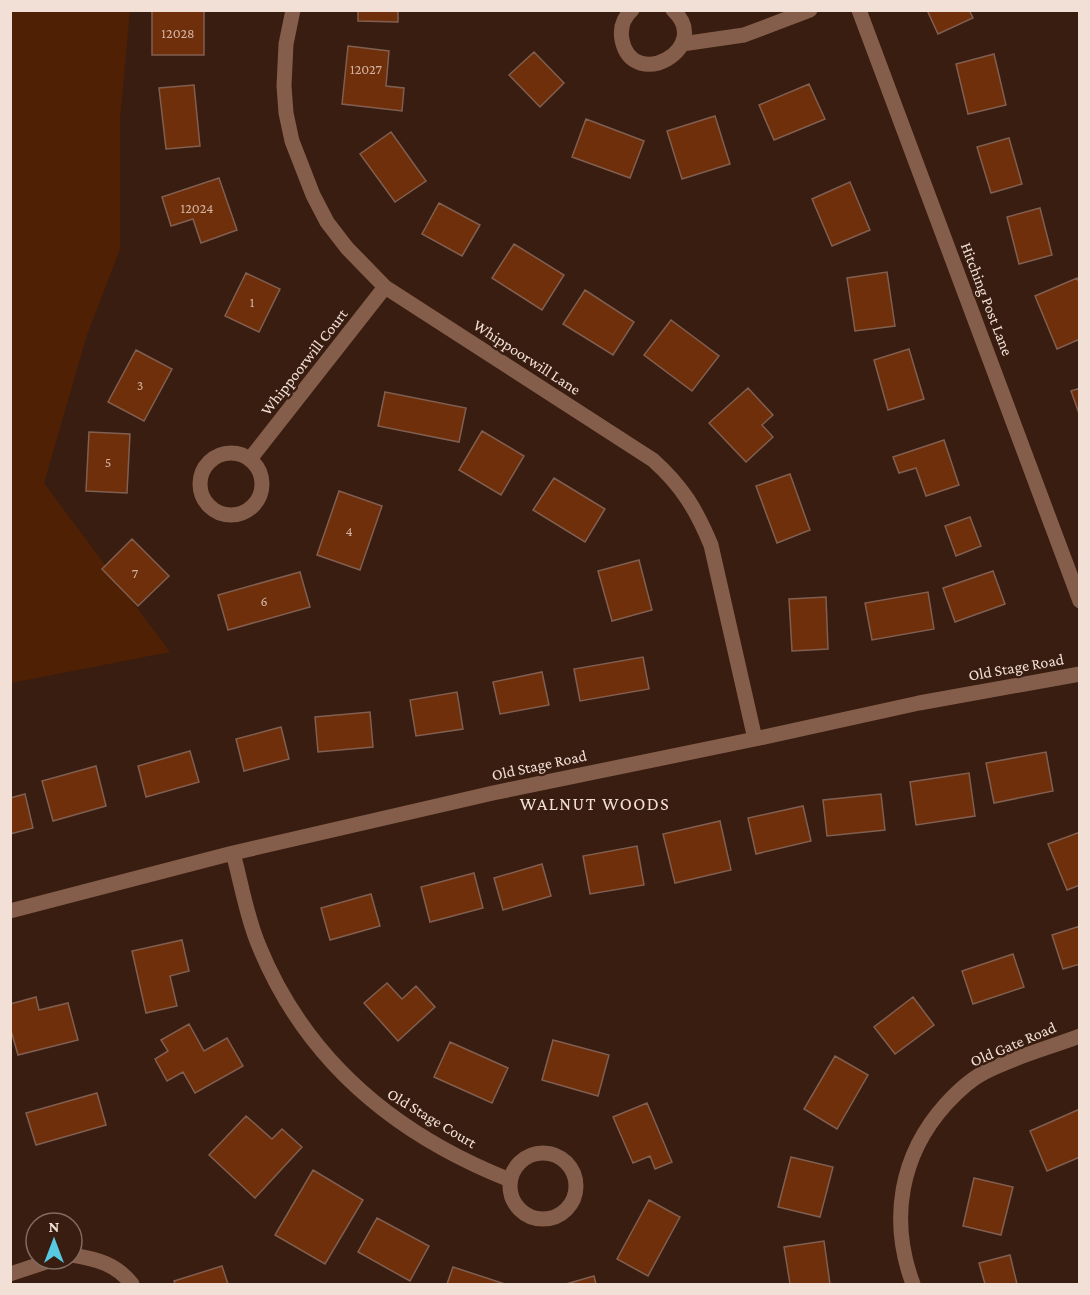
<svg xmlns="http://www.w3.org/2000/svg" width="1090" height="1295" font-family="'Crimson Pro',serif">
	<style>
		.green { fill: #502005 }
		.building { fill: #702f0b; stroke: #805f51; stroke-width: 1.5 }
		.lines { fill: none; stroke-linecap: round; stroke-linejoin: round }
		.minor { stroke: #845d4b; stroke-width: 15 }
		.labels { text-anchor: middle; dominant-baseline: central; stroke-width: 5; stroke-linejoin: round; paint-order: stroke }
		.number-label { font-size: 14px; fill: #d2b3a3 }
		.street-label { font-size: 16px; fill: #f2dfd6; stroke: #381d10 }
		.neighbourhood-label { font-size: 18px; letter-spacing: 1.5px; fill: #f2dfd6; stroke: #381d10 }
	</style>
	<rect width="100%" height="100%" fill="#381d10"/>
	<path class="green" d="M11,11H130L120,119V249L87,335L44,483L170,652L11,683Z"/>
	<path class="building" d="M152,10H204V55H152Z
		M358,10H398V22L358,21Z
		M927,10H969L973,18L938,34Z
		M348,46L389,51L386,86L404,88L402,111L342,104Z
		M534,52L564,83L540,107L509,75Z
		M994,54L1006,105L968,114L956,64Z
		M809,84L825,119L774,140L759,105Z
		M194,85L200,146L166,149L159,88Z
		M715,116L730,164L682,179L667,131Z
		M586,119L644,141L630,178L572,157Z
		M391,132L426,181L395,202L360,154Z
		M1009,138L1022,184L991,193L977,147Z
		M219,178L237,230L201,243L193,219L171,226L162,197Z
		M850,182L870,230L832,246L812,199Z
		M439,203L480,225L462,256L422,234Z
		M1040,208L1052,255L1019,264L1007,217Z
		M514,244L564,275L542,310L492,278Z
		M887,272L895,326L855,331L847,278Z
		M246,273L280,289L259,332L225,316Z
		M1077,278L1080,285V339L1057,349L1035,296Z
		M585,290L634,322L613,355L563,324Z
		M671,320L719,356L692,391L644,355Z
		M909,349L924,399L888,410L874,360Z
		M136,350L172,369L144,421L108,402Z
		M748,388L773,415L762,425L773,437L746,462L709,423Z
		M1080,388V416L1071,391Z
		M385,392L466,408L459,442L378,426Z
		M482,431L524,456L501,495L459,470Z
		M89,432L130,434L127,493L86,491Z
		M944,440L959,485L926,496L916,468L899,473L893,457Z
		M790,474L810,530L777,543L756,486Z
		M554,478L605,509L585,542L533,510Z
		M339,491L382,506L360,570L317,555Z
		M970,517L981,546L956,556L945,526Z
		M132,539L169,576L138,606L102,569Z
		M639,560L652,610L612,621L598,571Z
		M993,571L1005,604L955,622L943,588Z
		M300,572L310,607L228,630L218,595Z
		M928,592L934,629L872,640L865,603Z
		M826,597L828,649L792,651L789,599Z
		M643,657L649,689L580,701L574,669Z
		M542,672L549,705L500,714L493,682Z
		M457,692L463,729L416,736L410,700Z
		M370,712L373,747L318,752L315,717Z
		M281,727L289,759L244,771L236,739Z
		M190,751L199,782L146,797L138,766Z
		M1046,752L1053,791L994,803L986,763Z
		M96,766L106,806L53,821L42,781Z
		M969,773L975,816L916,825L910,782Z
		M25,794L33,828L10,834V798Z
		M881,794L885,830L827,836L823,800Z
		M803,806L811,841L756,854L748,818Z
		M720,821L731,870L675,883L663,834Z
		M1080,832V885L1067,890L1048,844Z
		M637,846L644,885L590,894L583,856Z
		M542,864L551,896L503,910L494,878Z
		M474,873L483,908L430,922L421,887Z
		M371,894L380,926L330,940L321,908Z
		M1080,926V964L1063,969L1052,935Z
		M182,940L189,971L170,976L177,1006L146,1013L132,951Z
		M1013,954L1024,987L973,1004L962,971Z
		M387,983L402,999L416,986L435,1007L398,1041L364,1003Z
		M36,997L39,1010L68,1003L78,1040L18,1055L10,1027V1004Z
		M913,997L934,1025L895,1054L874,1027Z
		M189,1024L204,1051L227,1038L243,1066L195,1093L183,1072L167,1081L155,1059L168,1051L161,1040Z
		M553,1040L609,1055L598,1096L542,1080Z
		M450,1042L508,1068L492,1103L434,1077Z
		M835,1056L868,1075L837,1129L804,1109Z
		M97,1093L106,1125L36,1145L26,1113Z
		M647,1103L672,1162L655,1169L650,1156L633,1163L613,1117Z
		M1080,1109V1157L1047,1171L1030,1131Z
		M246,1116L272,1139L282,1129L302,1147L255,1198L209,1155Z
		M791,1157L833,1167L820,1217L778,1207Z
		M313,1170L363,1200L325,1264L275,1235Z
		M974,1178L1013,1187L1001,1235L963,1226Z
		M649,1200L680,1217L648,1276L617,1259Z
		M377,1218L429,1246L410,1281L358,1252Z
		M824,1241L830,1284H790L784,1247Z
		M1010,1255L1017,1284H985L979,1263Z
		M222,1266L228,1284H175L174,1281Z
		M453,1267L505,1284H447Z
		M594,1276L596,1284H566Z"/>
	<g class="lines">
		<path class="minor" d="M293,10L286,44L284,86L286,113L292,141L313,195L327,222L347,248L385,287L653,460C682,486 696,509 711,545L755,739
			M632,10C623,18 620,29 622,40C633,93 714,48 673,10
			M859,10L1080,601
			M682,44L744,35L810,10
			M200 484a31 31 0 1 1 62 0a31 31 0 1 1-62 0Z
			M250,459L385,287
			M233,853C241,882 247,919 259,946C306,1061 396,1135 510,1180
			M10,911L233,853L493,793L755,739L919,703L1080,674
			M510 1186a33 33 0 1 1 66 0a33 33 0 1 1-66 0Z
			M72,1255C97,1259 116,1264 132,1284
			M10,1274L55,1259
			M913,1284C889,1220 900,1155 946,1104C957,1092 969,1080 985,1072C1014,1057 1048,1048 1080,1036"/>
	</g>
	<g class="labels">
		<g class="number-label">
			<text x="178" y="33">12028</text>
			<text x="366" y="69">12027</text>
			<text x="197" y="208">12024</text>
			<text x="252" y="302">1</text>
			<text x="140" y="385">3</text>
			<text x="108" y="462">5</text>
			<text x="349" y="531">4</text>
			<text x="135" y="573">7</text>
			<text x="264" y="601">6</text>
		</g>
		<g class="street-label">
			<text transform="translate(987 299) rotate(69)">Hitching Post Lane</text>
			<text transform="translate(527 357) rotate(33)">Whippoorwill Lane</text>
			<text transform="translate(304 362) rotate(-52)">Whippoorwill Court</text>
			<text transform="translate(1016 667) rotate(-10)">Old Stage Road</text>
			<text transform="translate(539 765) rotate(-12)">Old Stage Road</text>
			<text transform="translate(1013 1044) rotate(-23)">Old Gate Road</text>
			<text transform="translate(432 1118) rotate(31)">Old Stage Court</text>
		</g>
		<g class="neighbourhood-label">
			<text x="595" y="804">WALNUT WOODS</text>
		</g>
	</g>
	<rect width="1090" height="1295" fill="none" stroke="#f2dfd6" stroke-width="24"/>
	<g transform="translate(54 1241)"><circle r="28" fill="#381d10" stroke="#826b5f" stroke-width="1.5"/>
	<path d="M0-4.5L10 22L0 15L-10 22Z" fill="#57c9e2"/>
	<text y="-9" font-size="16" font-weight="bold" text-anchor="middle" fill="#f2dfd6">N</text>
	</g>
</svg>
